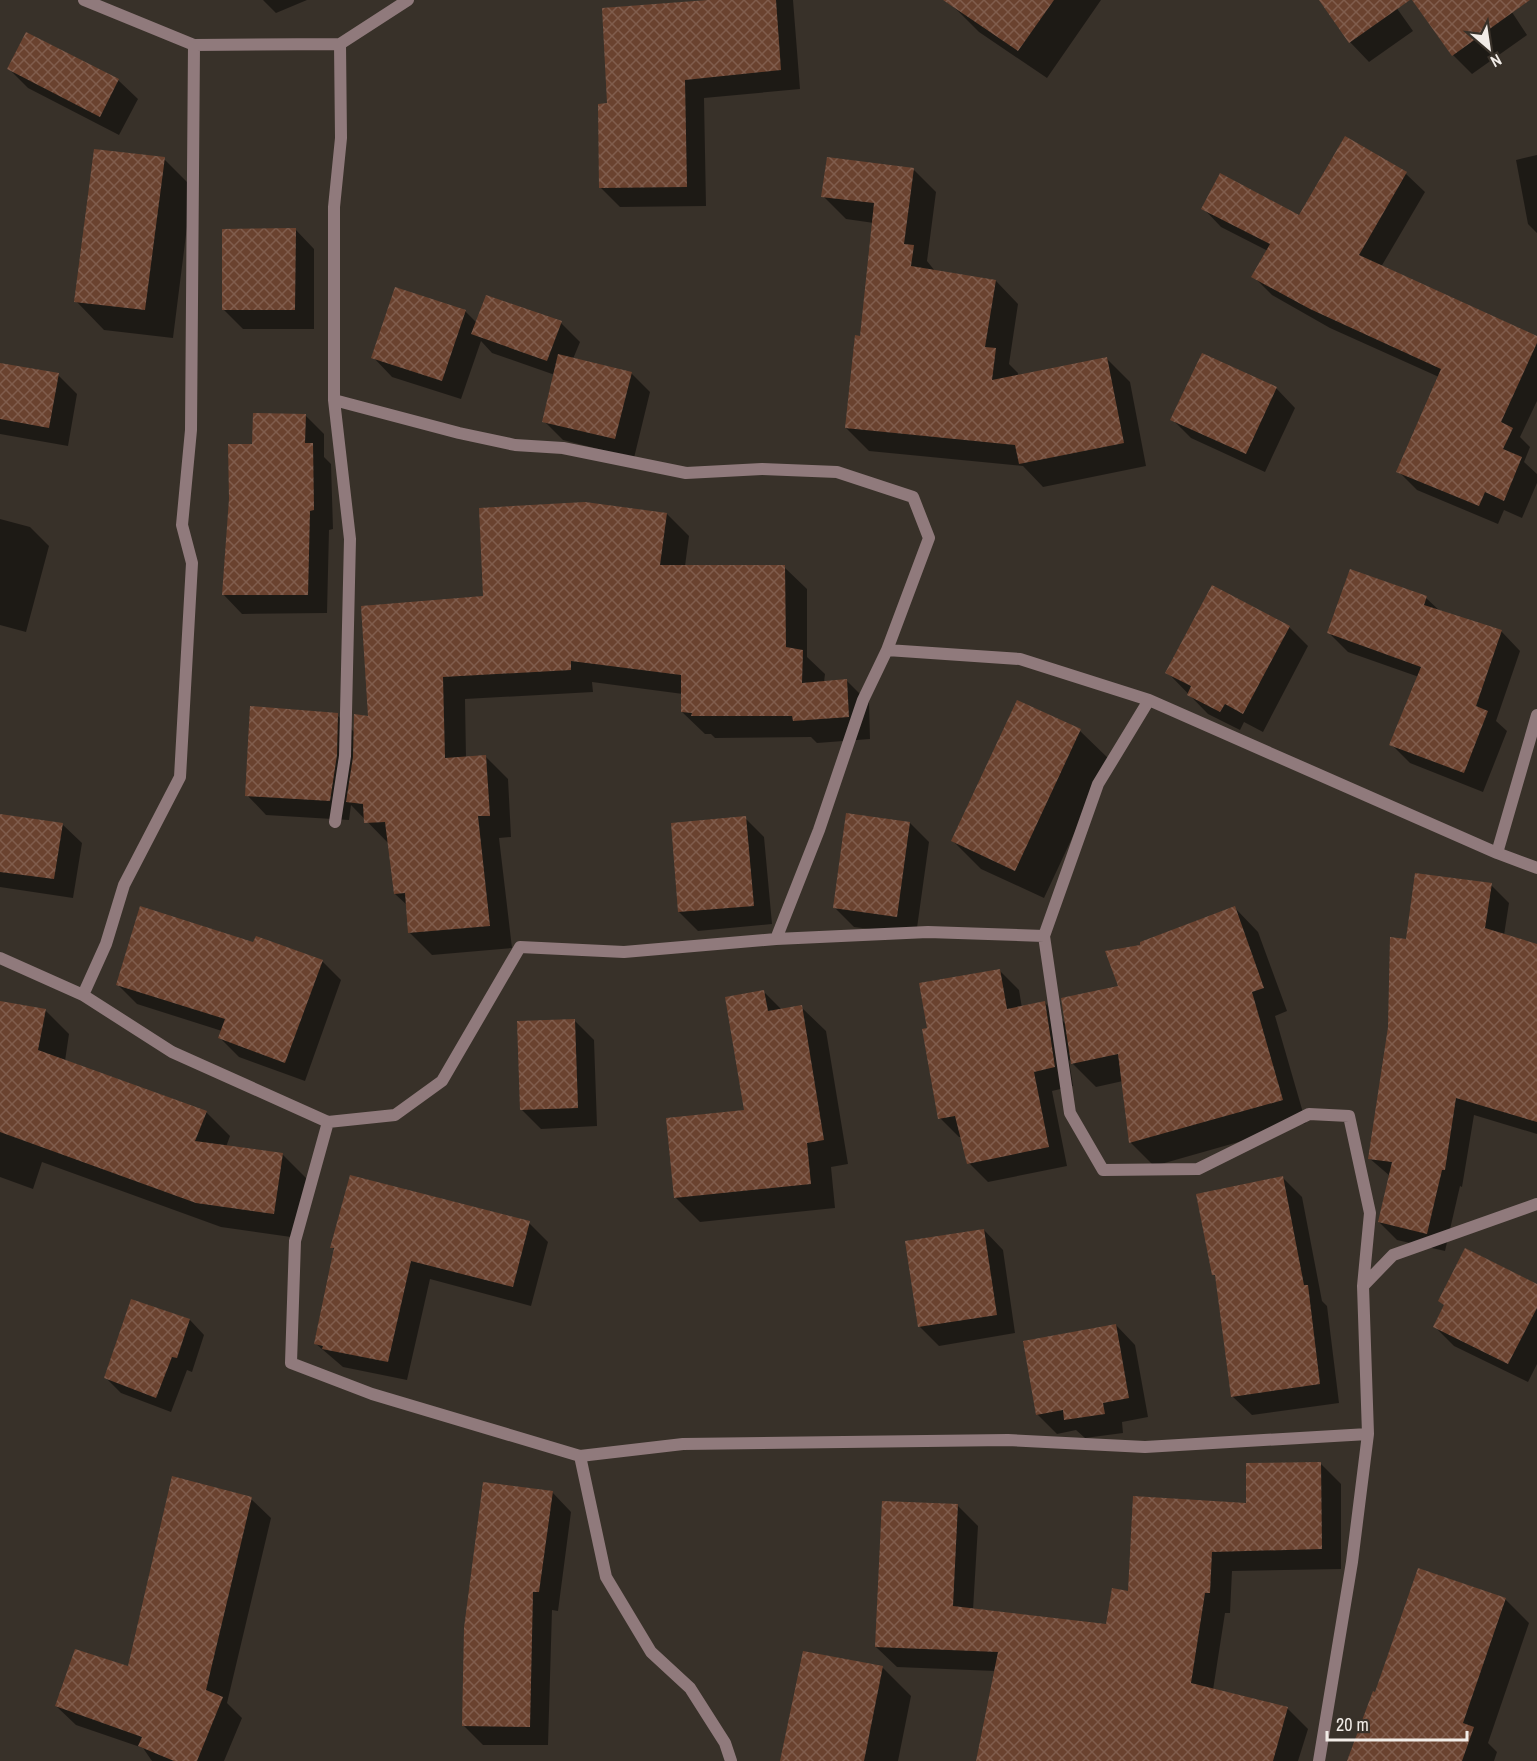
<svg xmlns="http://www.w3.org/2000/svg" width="1537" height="1761" font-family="'Archivo Narrow',sans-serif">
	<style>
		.shadow { fill: #0007 }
		.building { fill: url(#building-cross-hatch) }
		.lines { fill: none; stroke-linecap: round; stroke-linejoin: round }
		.street { stroke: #907a7c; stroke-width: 12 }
	</style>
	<defs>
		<pattern id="building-cross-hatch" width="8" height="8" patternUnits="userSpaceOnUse" patternTransform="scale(1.5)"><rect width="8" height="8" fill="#6a422f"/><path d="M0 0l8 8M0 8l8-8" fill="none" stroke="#805d4d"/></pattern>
	</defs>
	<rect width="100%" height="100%" fill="#383129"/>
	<path class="shadow" d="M263,0H307L276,13Z
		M732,0H793L800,89L704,98L706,206L620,207L601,188L609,105Z
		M953,0H1101L1047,78L979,32L951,4Z
		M1320,0H1391L1413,31L1369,62L1350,42Z
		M1414,0H1504L1527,35L1472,74L1453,55Z
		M9,69L118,80L138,99L119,135L28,88Z
		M1345,138L1406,174L1425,192L1381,267L1537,338V401L1520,437L1530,447L1524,462L1537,474V483L1522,518L1504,510L1498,524L1417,490L1398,471L1439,377L1330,328L1272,295L1253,276L1268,251L1221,227L1203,208L1300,217Z
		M1537,155V233L1528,224L1516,160Z
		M164,159L192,187L173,338L104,330L76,301Z
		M913,169L936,192L927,261L935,271L996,281L1018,304L1009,364L1018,373L1017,377L1107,359L1130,382L1146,466L1043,487L1023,466L869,451L846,428L862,337L874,223L846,219L823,196Z
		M295,229L314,249V329H243L224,310Z
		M465,311L477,323H561L580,342L573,359L631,373L650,392L634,458L563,440L544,421L555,375L492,353L481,341L461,399L392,377L373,357Z
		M0,364L58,375L77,394L68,446L0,434Z
		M1276,388L1295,408L1265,472L1191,438L1172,419Z
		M305,415L324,434V457L331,464L333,529L329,530L327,613L242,614L223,594L254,446Z
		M667,514L689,536L685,566L784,567L807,589V657L825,674L824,682L847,681L869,703L870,739L817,743L811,737L715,738L711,734H705L682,712L683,694L592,682L593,692L465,699L466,758L486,757L508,779L511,837L499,838L512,948L432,955L410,933L408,906L395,894L390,845L351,805L349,820L266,815L247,795L337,715L355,733L485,597Z
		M0,519L30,527L49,546L26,632L0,625Z
		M1426,598L1440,611L1501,631L1520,651L1496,721L1507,731L1483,792L1410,763L1391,744L1419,677L1348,652L1329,633Z
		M1289,627L1308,646L1263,732L1244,722L1240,730L1208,714L1167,672Z
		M1018,702L1080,731L1109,759L1044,898L981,869L953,841Z
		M0,816L62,824L82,843L73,898L0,887Z
		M745,818L764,837L772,924L698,931L679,912Z
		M910,823L929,842L916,935L854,927L834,907Z
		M1491,885L1509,903L1504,935L1537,946V1134L1474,1115L1462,1187L1460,1186L1445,1251L1397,1240L1379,1222L1390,1176L1369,1158L1407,940Z
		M1235,908L1258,932L1287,1011L1275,1016L1306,1123L1154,1166L1130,1142L1123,1081L1096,1087L1069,1060L1073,1086L1052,1091L1067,1166L988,1182L969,1163L962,1137H959L940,1118L1000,971L1019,990L1022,1008L1045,1003L1067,1025L1120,987L1141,947Z
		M254,944L322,961L341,980L305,1081L239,1057L220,1038L222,1031L137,1004L117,984Z
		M764,992L782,1010L801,1007L826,1031L848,1164L831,1167L835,1208L700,1222L675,1197L746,1112Z
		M0,1002L45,1010L69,1034L65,1061L206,1112L230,1136L226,1147L283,1155L307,1179L298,1238L221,1227L42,1162L33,1189L0,1177Z
		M574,1020L594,1040L597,1126L541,1129L522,1110Z
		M1283,1178L1302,1197L1322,1301L1327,1306L1339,1403L1252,1415L1232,1396L1217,1278L1214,1274Z
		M529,1223L548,1242L531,1306L430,1279L407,1380L343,1367L315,1343L335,1250L332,1247Z
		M984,1230L1003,1250L1015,1333L939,1346L920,1327Z
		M132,1301L190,1320L204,1335L192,1372L187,1370L171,1412L121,1393L106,1378Z
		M1440,1301L1537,1307V1364L1528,1382L1454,1346L1435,1327L1445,1306Z
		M1116,1325L1135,1345L1148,1417L1122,1422L1123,1433L1085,1438L1076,1430L1057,1434L1037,1414Z
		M1320,1463L1341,1484V1569L1232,1571L1230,1613H1225L1213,1690L1287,1708L1308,1729L1298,1761H977L995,1671L897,1667L876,1647L957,1505L978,1526L973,1610L1108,1626L1129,1593L1248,1504Z
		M552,1492L571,1512L558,1611L552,1610L548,1745H483L464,1726Z
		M251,1499L271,1518L227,1703L242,1718L224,1761H152L143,1748L76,1725L56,1706L129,1668Z
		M1505,1599L1529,1623L1488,1743L1497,1752L1494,1761H1348L1376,1694Z
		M804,1652L883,1668L911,1696L898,1761H782Z"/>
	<path class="building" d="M708,0H776L781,70L685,80L687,187L599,188L598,104L607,103L602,8Z
		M943,0H1054L1018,51Z
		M1319,0H1410L1349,43Z
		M1412,0H1530L1452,56Z
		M26,32L119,79L100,117L7,69Z
		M1345,136L1407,172L1359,255L1537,336V343L1501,422L1513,428L1503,449L1522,457L1504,501L1485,492L1479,506L1396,472L1441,369L1310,309L1251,277L1270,244L1201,209L1220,173L1299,215Z
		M94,149L165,157L145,310L74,302Z
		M827,157L914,168L904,244L914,245L911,266L996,280L985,347L996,348L992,380L1107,357L1124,443L1019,464L1015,445L845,428L855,335L860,336L874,203L821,197Z
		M296,228L295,310H222V229Z
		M395,287L466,310L442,381L371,358Z
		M486,295L562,321L547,361L471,334Z
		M1202,353L1277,387L1246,454L1170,420Z
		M558,354L632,372L615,439L542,422Z
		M0,363L59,373L49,428L0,419Z
		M253,413L306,414L305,443H313L314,510L310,511L308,595H222L229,499L228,444H252Z
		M585,502L667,513L660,565H785L786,647L803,650L802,683L847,679L849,717L793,721L792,716H691L692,713L681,712V675L571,661V670L443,677L445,758L486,755L490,816H478L490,926L408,933L405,893L394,894L385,822L364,823L363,804L346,802L353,757L354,714L368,716L361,606L483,596L479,508Z
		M1350,569L1427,596L1424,605L1502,630L1476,706L1488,711L1464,773L1389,745L1421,667L1327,633Z
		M1212,585L1290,626L1243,714L1225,704L1220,712L1187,695L1191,686L1165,673Z
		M1017,700L1081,729L1015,871L951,841Z
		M250,706L338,713L337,755L330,801L245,796Z
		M846,813L910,822L897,917L833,908Z
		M0,814L63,823L54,879L0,872Z
		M746,816L754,906L678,912L671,823Z
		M1415,873L1492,883L1485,928L1537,944V1122L1456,1098L1445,1170H1442L1427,1234L1378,1222L1392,1162L1368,1159L1388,1027L1390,937L1406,939Z
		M140,906L253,942L256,936L323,960L285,1063L218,1038L225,1019L116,985Z
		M1235,906L1264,988L1252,992L1283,1100L1129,1143L1118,1054L1071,1064L1061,998L1118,986L1105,951L1140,945V942Z
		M1000,969L1007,1009L1045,1001L1055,1067L1034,1072L1049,1147L967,1164L955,1116L938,1119L922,1029L927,1028L919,983Z
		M764,990L768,1011L802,1005L824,1140L807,1143L811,1184L674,1198L666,1118L744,1110L725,997Z
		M0,1001L46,1009L38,1050L207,1111L195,1141L283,1153L274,1214L196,1203L0,1132Z
		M575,1019L578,1108L520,1110L517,1021Z
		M350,1175L530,1221L513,1287L411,1261L388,1362L322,1349L323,1346L314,1344L334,1248H330Z
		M1283,1176L1304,1285H1308L1320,1384L1231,1397L1215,1275H1212L1196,1194Z
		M984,1229L997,1315L918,1327L905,1241Z
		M1465,1248L1537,1284V1308L1508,1364L1433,1327L1444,1305L1438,1301Z
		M131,1299L190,1319L177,1358L172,1357L156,1398L104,1378Z
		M1116,1324L1129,1398L1103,1403L1105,1414L1064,1420L1063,1410L1036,1415L1023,1341Z
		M1321,1462L1322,1549L1212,1552L1210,1593H1205L1191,1683L1288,1707L1273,1761H976L998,1652L875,1647L882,1501L958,1504L953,1606L1106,1624L1112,1588L1128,1591L1133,1496L1246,1503V1463Z
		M172,1476L252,1497L206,1690L223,1697L197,1761H174L138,1746L142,1737L55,1706L75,1649L128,1666Z
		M483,1482L553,1491L539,1592H533L530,1727L462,1726L464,1628Z
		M1418,1568L1506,1598L1463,1723L1474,1727L1462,1761H1347L1373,1691L1375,1692Z
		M803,1651L883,1666L864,1761H780Z"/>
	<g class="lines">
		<path class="street" d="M84,0L194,45L340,44L408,0
			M194,45L191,430L182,525L192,563L180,777L124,885L106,944L83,995L172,1052L328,1122L395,1115L442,1081L520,947L624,952L776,939L819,830L863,700L887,650
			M334,400L459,433L515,445L563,448L686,473L762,469L837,472L913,497L929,538L887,650L1020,659L1149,700L1497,853L1537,868
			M335,822L345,756L350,539L334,400V207L341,138L340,44
			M1497,853L1537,715
			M1044,936L1098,784L1149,700
			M776,939L928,932L1044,936L1070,1113L1103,1170L1198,1169L1309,1114L1349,1116L1370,1213L1363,1286L1368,1434L1352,1562L1319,1761
			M0,958L83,995
			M328,1122L295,1241L291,1363L372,1394L580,1456
			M1363,1286L1393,1255L1537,1204
			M731,1761L725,1743L690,1688L651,1652L606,1577L580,1456L683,1444L1008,1440L1145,1447L1368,1434"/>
	</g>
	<g transform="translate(1489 48) rotate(151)" stroke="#383129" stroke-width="4.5" paint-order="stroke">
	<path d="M0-4.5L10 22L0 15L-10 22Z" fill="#f1ece7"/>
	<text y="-9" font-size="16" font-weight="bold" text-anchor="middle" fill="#f1ece7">N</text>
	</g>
	<path d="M1327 1731v9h140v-9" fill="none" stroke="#f1ece7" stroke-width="3"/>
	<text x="1336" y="1731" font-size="18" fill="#f1ece7" stroke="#383129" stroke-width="4.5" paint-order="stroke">20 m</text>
</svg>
